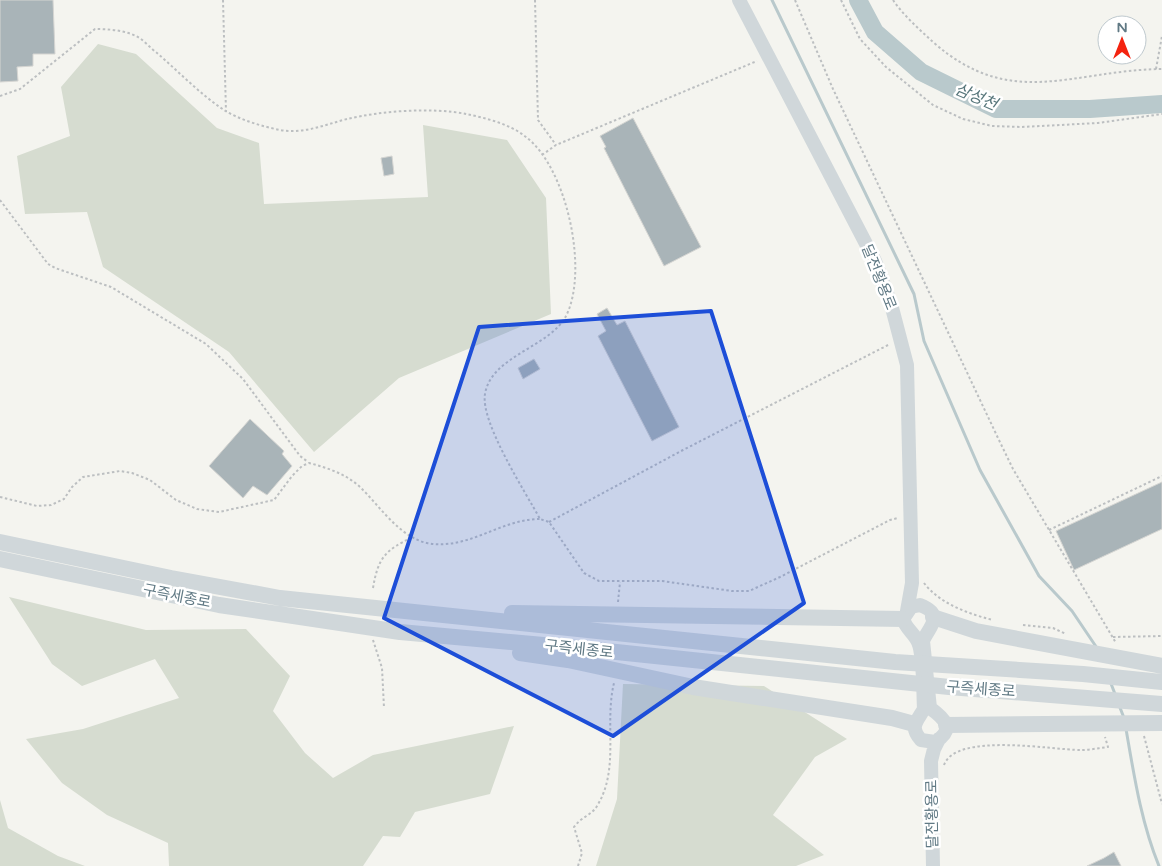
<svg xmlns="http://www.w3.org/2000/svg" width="1162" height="866" font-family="'Varela Round','Noto Sans KR',sans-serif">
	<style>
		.green { fill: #d6dcd0 }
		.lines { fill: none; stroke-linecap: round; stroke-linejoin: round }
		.stream { stroke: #b9c9cc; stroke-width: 3 }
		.river { stroke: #b9c9cc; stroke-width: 18 }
		.building { fill: #a9b4b8; stroke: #d5d5d2 }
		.path { stroke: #bcbfc1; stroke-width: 2; stroke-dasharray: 2.5 2.5; stroke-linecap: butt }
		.secondary { stroke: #d0d7da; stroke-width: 14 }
		.trunk { stroke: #d0d7da; stroke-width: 16 }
		.marked { fill: #1d4ed8; fill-opacity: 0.2; stroke: #1d4ed8; stroke-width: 4; stroke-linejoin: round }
		.labels { text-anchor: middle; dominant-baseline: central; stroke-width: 5; stroke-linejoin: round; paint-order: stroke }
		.street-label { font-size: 15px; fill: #607984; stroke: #fff }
		.water-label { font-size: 16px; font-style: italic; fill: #57767b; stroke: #fff }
	</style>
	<rect width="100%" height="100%" fill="#f4f4ef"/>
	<path class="green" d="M98,44L136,54L217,128L259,143L264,204L428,197L423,125L507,140L546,198L551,314L399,378L314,452L229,352L103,267L87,212L25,214L17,156L70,136L61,87Z
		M9,597L146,630L246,629L290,676L273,711L305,753L333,778L373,755L514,726L490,794L415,812L400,837L383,836L363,866H169L168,843L107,815L62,783L26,739L83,729L179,698L155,659L82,686L52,664Z
		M623,684L764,686L847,739L815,757L773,815L824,855L796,866H596L617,799Z
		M0,800L8,828L58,856L85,866H0Z"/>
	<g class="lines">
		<path class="stream" d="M772,0L914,294L924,341L980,470L1039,576L1072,611L1097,648
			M1110,681L1115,694
			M1119,705L1124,718
			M1126,729C1134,775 1141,822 1159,866"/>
		<path class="river" d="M858,0L875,32L921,72L996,109H1090L1162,104"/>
	</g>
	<path class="building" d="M0,0H53L55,54H33V66L17,67L18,81L0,82Z
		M633,118L701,247L664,266L604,148L606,147L600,136Z
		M392,156L394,174L384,176L381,158Z
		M607,308L617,325L625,321L679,427L652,441L598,336L606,331L597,314Z
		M534,359L540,369L523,379L518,368Z
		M250,419L284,451L282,454L292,466L267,495L253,486L243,498L209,466Z
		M1162,482V529L1074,570L1056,531Z
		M1114,852L1121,866H1087L1104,858Z"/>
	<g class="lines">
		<path class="path" d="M223,0L226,112
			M535,0L538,120L556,145
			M795,0L833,89L998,438L1013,469L1116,643
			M841,0L860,39L886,67L933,105L963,119L992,126L1022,127L1098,123L1162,114
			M893,0C904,16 919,29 933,42C1011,111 1072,70 1162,69
			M1156,69L1162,36
			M0,96L20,89L95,29C108,29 123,30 136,36C143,39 150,48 157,53C179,72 200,94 224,110C240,120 261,126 280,130C304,134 324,125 347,119C381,111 432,107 466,114C486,118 510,124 526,137C567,168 589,271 566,316C550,347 491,356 485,394C480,422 526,493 540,519L549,522L584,573L599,581H662L732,591H749L780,577L890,520L898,518
			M542,155L556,145L757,61
			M0,200L48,264L55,268L111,287L206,344L243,379L300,456L308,462
			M0,497L37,506L51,505L64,499L72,487L83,477L120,471L132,473L150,480L176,500L197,509L219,512L274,500L292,476L302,466L309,463C328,468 346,474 360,487C379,505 399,537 427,543C468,551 500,519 540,519
			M549,522L683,450L890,344
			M1049,530L1162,476
			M924,583C940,604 969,614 993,620
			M373,588C378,558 385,550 413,537
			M618,602L620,582
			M1023,625L1053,628L1066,634
			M1113,637L1162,636
			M373,640L382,668L384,708
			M1144,736L1162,804
			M944,765C956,732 1052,750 1081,750C1090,750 1099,748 1108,747L1105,737
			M578,866L582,853L574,827C581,817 592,815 597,806C620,769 604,724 614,683"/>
		<path class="secondary" d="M739,0L875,261L891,304L907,365L912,583L907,611
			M920,605C946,615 928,628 923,641L930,708C944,718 956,729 935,742L921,740C909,727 917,721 924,709C923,693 924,655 918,642C914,633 906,629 903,619L911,607Z
			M933,866L931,761L934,749L939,739"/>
		<path class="trunk" d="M0,542L171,578L280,598L895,662L1083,674L1162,682
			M0,559L219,605L400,632L588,649L949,687L1162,704
			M512,613L903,619
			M933,617L976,631L1162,666
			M520,653L568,660L693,687L892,718L914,724
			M946,725L1162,723"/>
	</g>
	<path class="marked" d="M711,311L804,603L613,736L384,618L479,327Z"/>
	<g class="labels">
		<g class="street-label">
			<text transform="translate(879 277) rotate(68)">달전황용로</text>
			<text transform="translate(177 596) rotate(11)">구즉세종로</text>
			<text transform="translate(579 649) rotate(6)">구즉세종로</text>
			<text transform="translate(981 689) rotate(4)">구즉세종로</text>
			<text transform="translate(932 814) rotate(-91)">달전황용로</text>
		</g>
		<g class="water-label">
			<text transform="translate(976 97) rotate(23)">삼성천</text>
		</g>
	</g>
	<g transform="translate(1122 40)"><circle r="24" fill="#ffffff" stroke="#bfc9ce"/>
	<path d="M0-4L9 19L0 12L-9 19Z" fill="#f4230f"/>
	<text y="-8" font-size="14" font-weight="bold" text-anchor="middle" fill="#607984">N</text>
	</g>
</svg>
